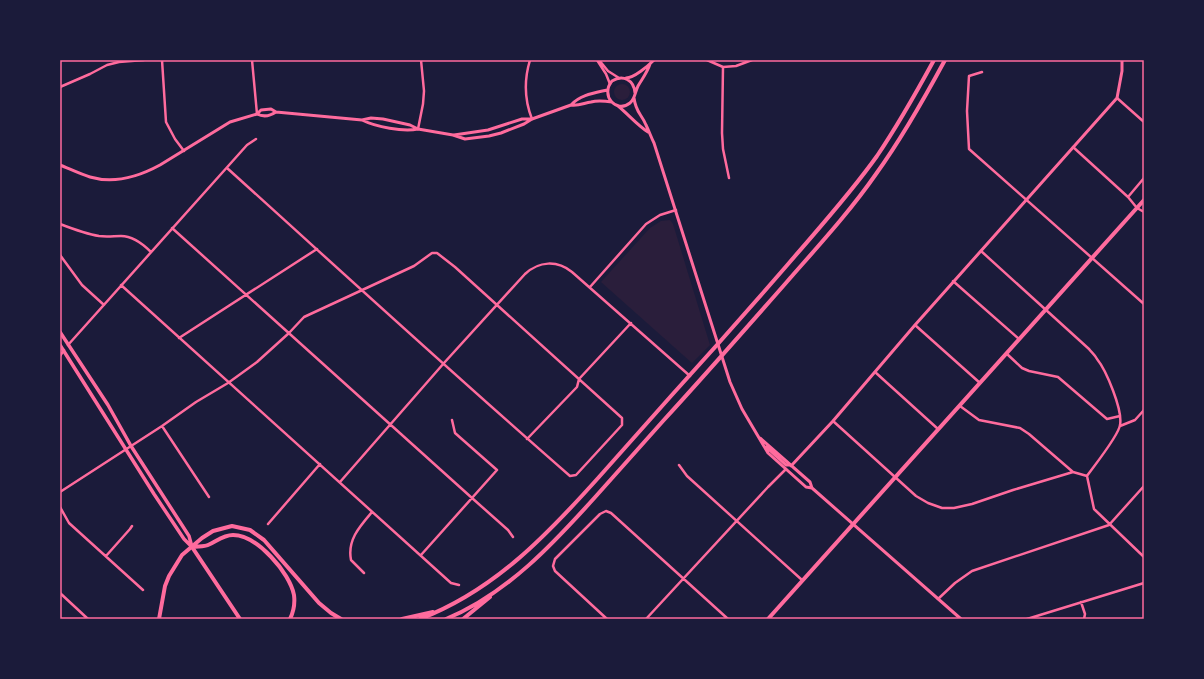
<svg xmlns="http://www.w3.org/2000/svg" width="1204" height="679" font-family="'Times New Roman',serif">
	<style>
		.green { fill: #2a1e3b }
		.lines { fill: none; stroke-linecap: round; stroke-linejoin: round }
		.minor { stroke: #ff6b9d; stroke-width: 2.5 }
		.tertiary { stroke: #ff6b9d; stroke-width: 3 }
		.secondary { stroke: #ff6b9d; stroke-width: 3.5 }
		.primary { stroke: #ff6b9d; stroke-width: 4 }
		.trunk { stroke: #ff6b9d; stroke-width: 4 }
		.neatline { fill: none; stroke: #ff6b9d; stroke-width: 1.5 }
	</style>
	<rect width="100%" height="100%" fill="#1b1b3a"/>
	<path class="green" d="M614 92a8 8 0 1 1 16 0a8 8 0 1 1-16 0Z
		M670,220L673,224L710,345L692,363L601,282L650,228L661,221Z"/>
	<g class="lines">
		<path class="minor" d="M162,60L166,122L175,139L184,151
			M252,60L257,114
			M530,60C524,80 524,99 532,119
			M597,60L606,74L610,84
			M599,60L608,71L619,78
			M707,60L723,67L736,66L752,60
			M723,67L722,133L723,149L729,178
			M982,72L969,76L967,111L969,149L1144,304
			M60,87L90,74L107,65L119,62L144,60
			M1117,98L1144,122
			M418,129L423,104L424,91L421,60
			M1073,147L1128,197L1137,208L1144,212
			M1128,197L1144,178
			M60,224C73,229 86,234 99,236C107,237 114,236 121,236C133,236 143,244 151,252
			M172,228L472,498L508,530L513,537
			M981,251L1089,349C1091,352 1095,355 1097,359C1106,370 1123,410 1120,425C1119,435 1094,466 1087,476L1094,509L1144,557
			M60,255L82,285L104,305
			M953,281L1019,339
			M121,285C231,385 341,484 451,583L459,585
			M590,287L646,224L660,215L676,210
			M915,325L980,383
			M179,338L317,249
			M68,345L247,145L256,139
			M1007,354L1022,368L1029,371L1058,377L1107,419L1120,416
			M60,356L64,350
			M875,372L938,429
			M960,406L979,420L1020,428L1029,434L1073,472
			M833,421L916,496L928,503L942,508H954L972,504L1013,490L1073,472L1087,476
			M162,426L209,497
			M1120,426L1135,420L1144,410
			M527,439L577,387L579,379L631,323
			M679,465L687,476L802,580
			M340,482L444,363L525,274C539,261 557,260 572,272L690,376
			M60,492L162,426L196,402L228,383L257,362L289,333L304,317L414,266L432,253H437L455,267L622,418V425L576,475L570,476C454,375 341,271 227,168
			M60,507L69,523L143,590
			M268,524L320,464
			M421,555L497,470L455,433L452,420
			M106,556L130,529L132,526
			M364,573L351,560C347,540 360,526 372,512
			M60,593L88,619
			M938,599L955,583L972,571L1109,525L1144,486
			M1081,602L1085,614L1084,619
			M607,619L555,571L553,566L555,559L600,514L606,511L611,513L728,619
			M646,619L768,487L786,469
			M1027,619L1144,583"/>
		<path class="tertiary" d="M626,78C634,78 648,66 654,60
			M635,93C634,80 623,74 612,81C600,95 616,114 630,103C635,99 635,92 638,86C642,79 647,73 650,64
			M634,98C636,113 641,113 646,125C649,131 651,137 654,143L730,382L742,409L768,453L806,487L812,488L961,619
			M571,105C580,95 594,93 607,90
			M618,106C628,114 637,125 648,132
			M257,114C263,117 270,116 276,112
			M362,120C376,127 403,132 418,129
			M454,135L488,130L522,119H532
			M60,165C70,169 80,174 90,177C114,184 138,177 160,165L230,122L257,114L261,110L271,109L276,112L362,120L371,118L383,119L410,125L418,129L453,135L465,139L489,136L501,133L524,124L532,119L571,105C579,106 584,103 591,102C598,100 605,101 612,102
			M760,438L810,482L812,488
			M766,447L786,465H789
			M791,466L833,421L915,325L1117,98L1122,71V60"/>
		<path class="secondary" d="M60,332L108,405L131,446L189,536L192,547
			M60,345L154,494L184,539L191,546"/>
		<path class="primary" d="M192,547L240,619
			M768,619L1144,200"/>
		<path class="trunk" d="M193,547C197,546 204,547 208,545C217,541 223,535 233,535C257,535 290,573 294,595C295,603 294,611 290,619
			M159,619L165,586L169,576L182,555L202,538L213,531L232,526L250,530L264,540L319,603L331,613L341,619
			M402,619L433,612
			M420,619C495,590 547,535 599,477C623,450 647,423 671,396C711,352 750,308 789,263C819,228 850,194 877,156C898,125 916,93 934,60
			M446,619C507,594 554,543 597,495C619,470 641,446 663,421C707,373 749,325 792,276C821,243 851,210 876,174C902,138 924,99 945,60
			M463,619L490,597"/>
	</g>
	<rect width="1204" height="679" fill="none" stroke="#1b1b3a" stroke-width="122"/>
	<rect x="61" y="61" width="1082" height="557" class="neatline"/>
</svg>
